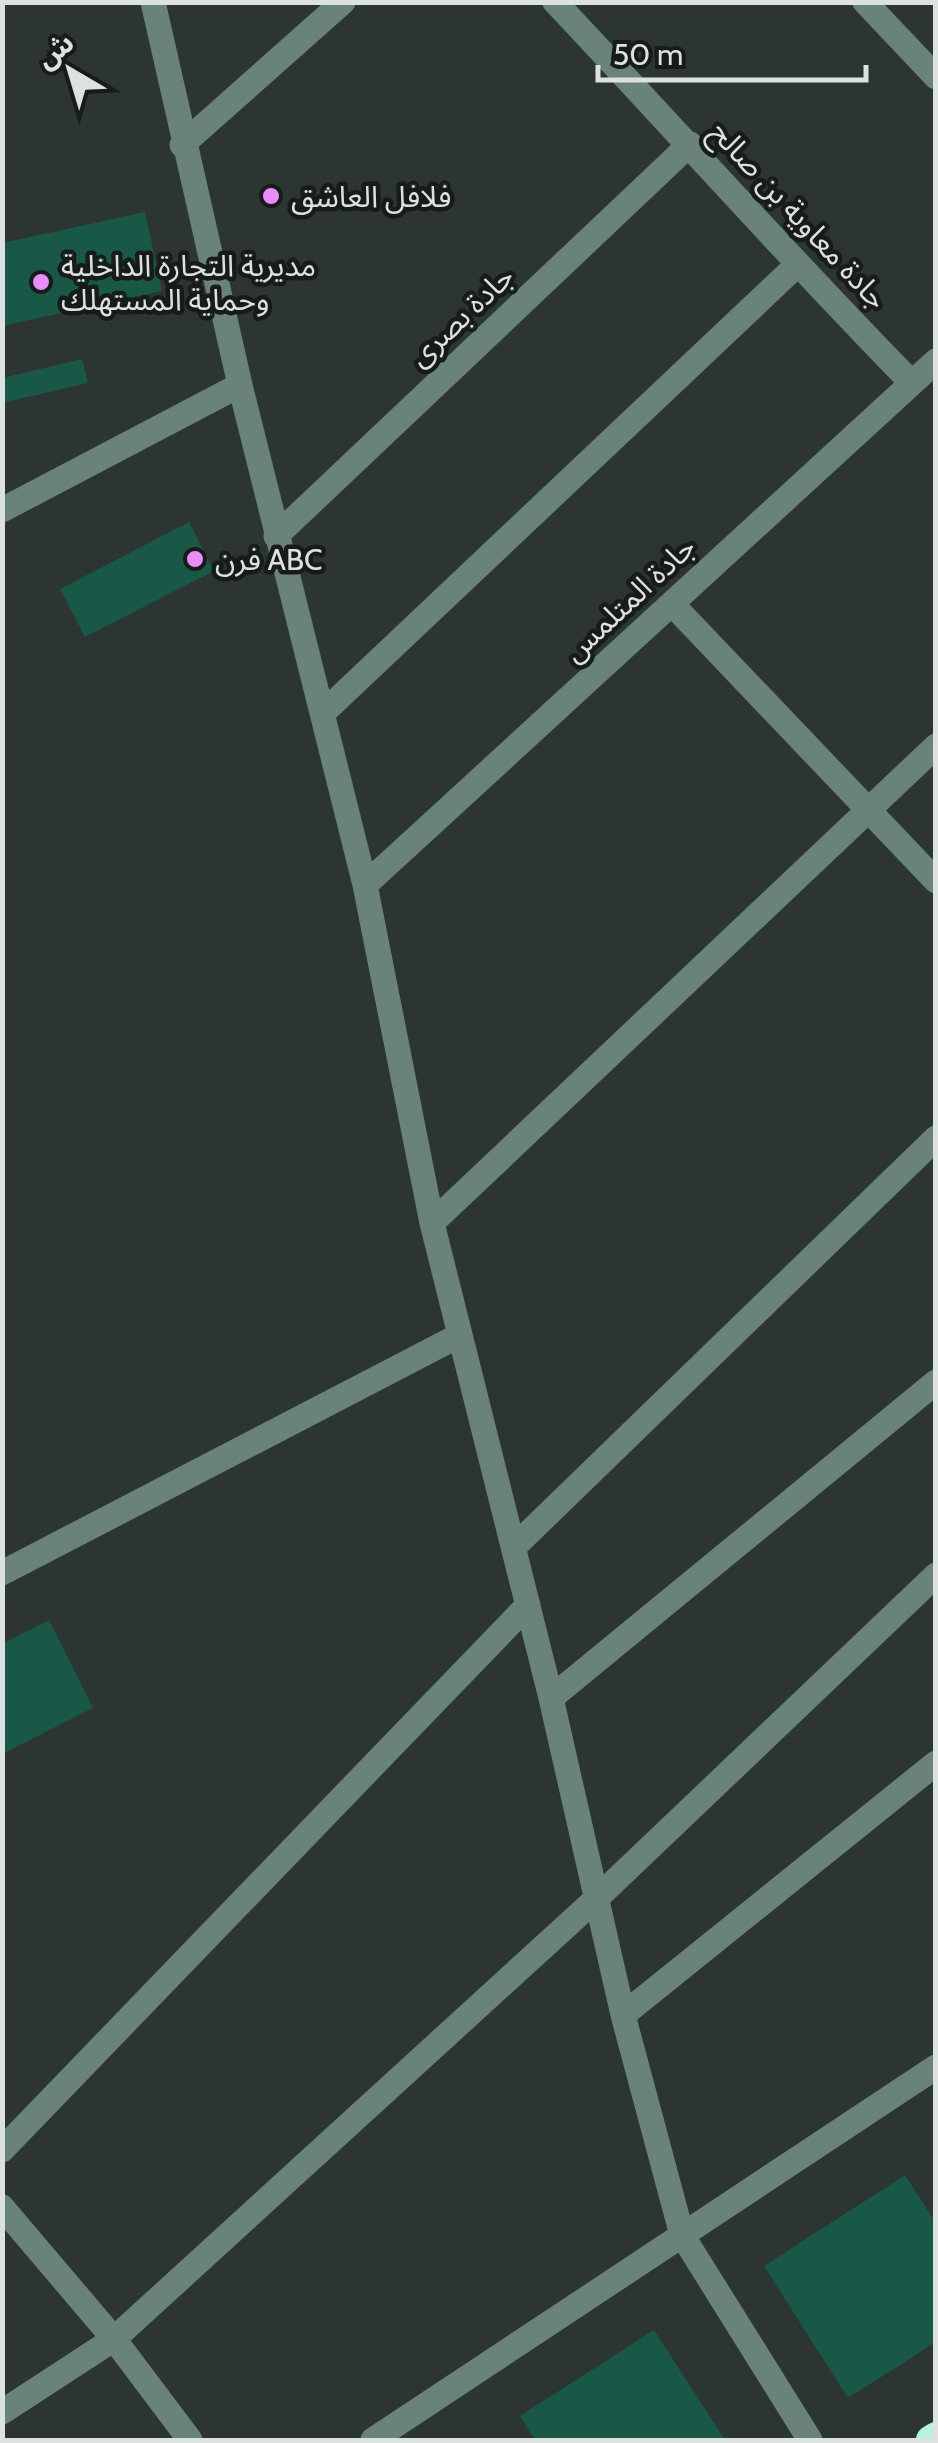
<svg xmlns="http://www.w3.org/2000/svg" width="938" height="2443" font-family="Cabin,'Noto Sans Arabic',sans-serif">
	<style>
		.building { fill: #195846 }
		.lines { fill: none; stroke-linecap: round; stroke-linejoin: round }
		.minor { stroke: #6a837a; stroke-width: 25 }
		.highway { stroke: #b4f3dc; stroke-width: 30 }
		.poi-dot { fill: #e98dfe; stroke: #171b1a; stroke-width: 4 }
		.labels { text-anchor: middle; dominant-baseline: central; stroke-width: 9; stroke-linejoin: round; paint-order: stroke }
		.poi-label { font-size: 30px; fill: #dce2e0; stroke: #171b1a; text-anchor: start }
		.street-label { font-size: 30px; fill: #dce2e0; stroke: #171b1a }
	</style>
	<rect width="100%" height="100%" fill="#2c3532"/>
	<path class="building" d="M145,212L162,291L2,326V243Z
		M82,359L88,383L2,403V378Z
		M189,522L214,571L85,637L60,589Z
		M49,1620L93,1708L2,1754V1644Z
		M905,2175L936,2223V2342L848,2398L764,2266Z
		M654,2330L725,2440H535L520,2416Z"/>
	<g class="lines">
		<path class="minor" d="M153,2L240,385L365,885L432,1223L551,1698L623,2015L682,2235L810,2440
			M555,2C675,129 790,259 912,383
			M865,2L936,77
			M182,145L343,2
			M2,510L240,385
			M276,536L690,144
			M672,604L936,881
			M324,712L797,265
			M365,885L936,361
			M432,1223L936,746
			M514,1547L936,1138
			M2,1573L460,1335
			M551,1698L936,1382
			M623,2015L936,1763
			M2,2150L528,1605
			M2,2207L114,2339L190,2440
			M2,2412L114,2339L597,1898L936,1575
			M373,2440L936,2067"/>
		<path class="highway" d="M931,2440L936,2437"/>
	</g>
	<g class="poi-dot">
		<circle cx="271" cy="196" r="10"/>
		<circle cx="41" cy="282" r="10"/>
		<circle cx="195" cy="559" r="10"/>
	</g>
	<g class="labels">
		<g class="poi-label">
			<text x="291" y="196">فلافل العاشق</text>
			<text x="61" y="265">مديرية التجارة الداخلية<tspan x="61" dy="34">وحماية المستهلك</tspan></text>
			<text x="215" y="559">فرن ABC</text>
		</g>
		<g class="street-label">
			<text transform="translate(799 215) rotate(47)">جادة معاوية بن صالح</text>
			<text transform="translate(461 316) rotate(-43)">جادة بصرى</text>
			<text transform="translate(629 599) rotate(-43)">جادة المتلمس</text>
		</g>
	</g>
	<rect width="938" height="2443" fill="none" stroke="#dce2e0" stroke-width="10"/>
	<g transform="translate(70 70) rotate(322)" stroke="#171b1a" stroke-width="8" paint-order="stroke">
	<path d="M0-8L18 38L0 25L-18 38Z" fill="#dce2e0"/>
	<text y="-15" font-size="28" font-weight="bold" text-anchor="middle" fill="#dce2e0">ش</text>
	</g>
	<path d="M598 65v15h268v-15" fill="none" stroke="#dce2e0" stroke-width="5"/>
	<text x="613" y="65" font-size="30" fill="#dce2e0" stroke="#171b1a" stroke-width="8" paint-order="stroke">50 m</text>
</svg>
